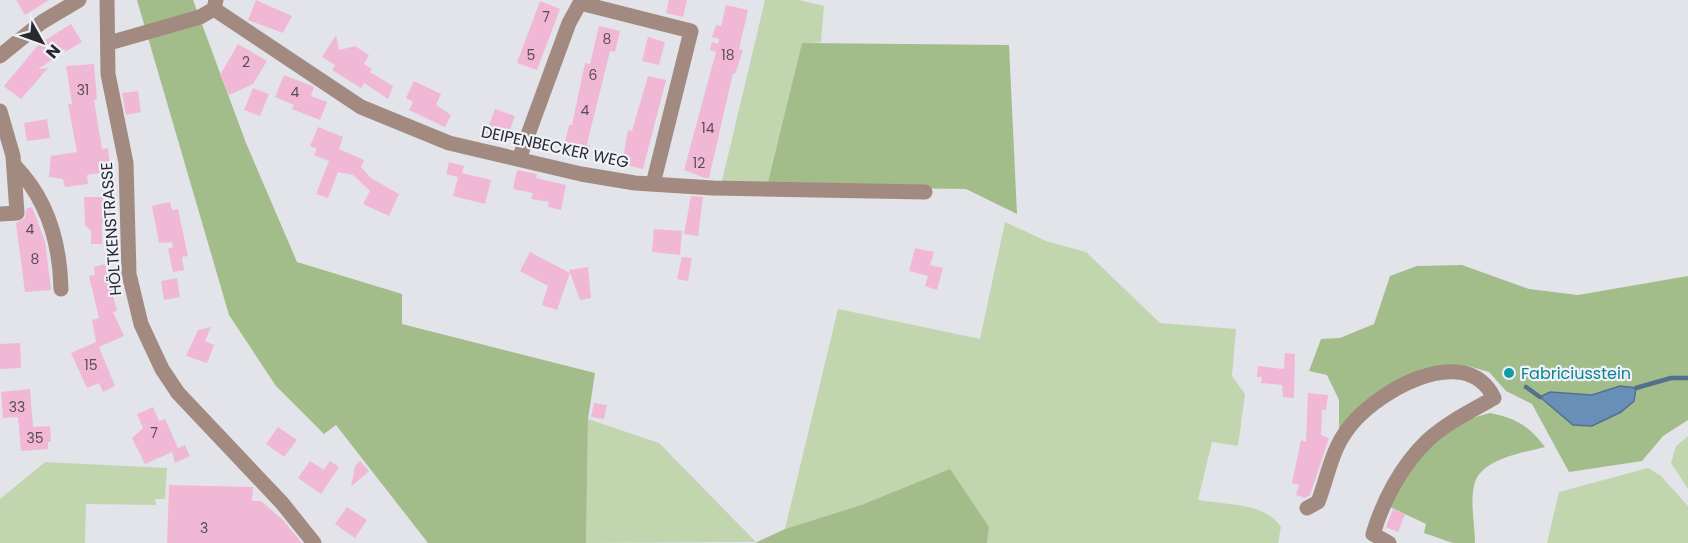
<svg xmlns="http://www.w3.org/2000/svg" width="1688" height="543" font-family="Poppins,sans-serif">
	<style>
		.green { fill: #c1d6af }
		.forest { fill: #a2bc8a }
		.water { fill: #678fb7; stroke: #54708d; stroke-width: 1.5 }
		.lines { fill: none; stroke-linecap: round; stroke-linejoin: round }
		.stream { stroke: #54708d; stroke-width: 4.5 }
		.building { fill: #f0b8d5 }
		.minor { stroke: #a38a81; stroke-width: 15 }
		.culture-dot { fill: #0f9aa8; stroke: #eff1f8; stroke-width: 2 }
		.labels { text-anchor: middle; dominant-baseline: central; stroke-width: 4.5; stroke-linejoin: round; paint-order: stroke }
		.number-label { font-size: 14px; fill: #5b4d56 }
		.street-label { font-size: 16px; fill: #29292c; stroke: #eff1f8 }
		.culture-label { font-size: 16px; fill: #0d838f; stroke: #eff1f8; text-anchor: start }
	</style>
	<rect width="100%" height="100%" fill="#e2e4ea"/>
	<path class="green" d="M765,0H799L824,6L821,42L802,44L767,186L721,185Z
		M1005,222L1046,241L1086,252L1160,323L1236,329L1232,376L1245,394L1238,446L1212,442L1198,500C1225,505 1265,502 1281,527L1278,543H987L989,527L864,504L785,529L838,309L980,339Z
		M588,419L659,443L756,542L586,543Z
		M1688,436V489L1671,463L1676,446Z
		M45,462L167,468L165,499H155L156,505L86,504L85,543H0V499Z
		M1648,468L1661,476L1688,506V543H1547L1559,492Z"/>
	<path class="forest" d="M137,0H193L246,143L297,262L402,294V324L595,373L588,419L586,543H428L336,425L324,434L276,386L229,315Z
		M802,43L1009,45L1017,214L966,189L767,186Z
		M1462,265L1529,289L1578,295L1688,276V420L1663,436L1642,461L1569,472L1532,404L1506,391L1489,372L1468,366L1448,365L1419,372L1382,389L1339,435V400L1327,375L1309,371L1321,339L1340,338L1374,324L1390,276L1417,266Z
		M1490,413C1516,418 1529,426 1545,447C1522,453 1479,459 1474,486C1470,503 1475,526 1475,543H1453L1424,533L1426,524L1388,506C1416,460 1434,426 1490,413Z
		M950,469L989,527L987,543H755L785,529L864,504Z"/>
	<path class="water" d="M1620,386L1636,388L1634,401L1621,412L1592,426L1573,425L1540,397L1550,392L1592,395Z"/>
	<g class="lines">
		<path class="stream" d="M1526,387L1540,397
			M1636,388L1671,378H1688"/>
	</g>
	<path class="building" d="M16,0H49L25,15Z
		M256,0L292,16L283,33L248,20Z
		M669,0H687L683,17L666,13Z
		M540,1L560,9L537,70L517,63Z
		M726,5L748,10L739,49L743,50L735,74L733,73L709,178H705L684,170L716,52L710,50L712,42L718,44L719,39L712,37L716,25L721,26Z
		M71,24L82,42L65,52V49L58,56L38,69L48,68L21,99L6,88L4,86L39,44Z
		M599,26L620,31L615,52L610,51L589,136L587,145L590,146L588,156L584,155L583,160L562,155L569,125H572L585,63L590,64Z
		M336,35L339,50L355,46L369,55L364,64L372,69L370,72L393,86L388,99L364,83L361,88L332,70L335,65L322,57Z
		M648,37L665,42L659,65L642,61Z
		M238,44L267,61L253,84L229,95L220,75Z
		M94,64L97,99L94,100L102,149L108,148L111,171L87,175L88,184L65,187L63,179L49,177L51,156L77,152L68,104H72L66,66Z
		M284,75L312,86L314,87L311,96L327,102L320,120L292,109L294,105L275,97Z
		M648,76L666,80L643,169L622,164L628,130L632,131Z
		M414,81L441,94L436,105L451,115L445,127L409,110L413,102L406,98Z
		M253,88L269,94L260,116L244,110Z
		M138,91L141,112L126,115L122,93Z
		M495,109L515,116L506,141L486,134Z
		M47,119L50,138L27,141L24,123Z
		M318,127L343,137L339,149L364,160L361,167L371,178L399,194L389,216L363,204L370,191L353,175L338,172L328,198L316,194L329,161L314,155L317,149L310,146Z
		M449,162L464,166L462,173L491,180L485,204L453,196L458,177L446,174Z
		M517,170L537,174L536,178L566,185L561,210L548,207L549,202L531,199L533,193L513,189Z
		M691,196L703,197L698,236L684,234Z
		M84,197H103V204H110V224H102V244H91V231L85,225Z
		M170,202L172,210L178,209L188,256L182,257L184,270L173,272L168,249L173,247L172,242L159,243L152,206Z
		M32,207L45,241L51,290L25,292L16,223L25,218L26,209Z
		M654,229L682,231L680,255L652,252Z
		M915,248L934,252L930,265L943,268L937,290L925,286L928,276L909,271Z
		M530,252L570,273L557,310L542,305L548,286L520,271Z
		M682,257L692,258L688,281L677,279Z
		M105,264L117,311L113,312L124,336L99,347L115,386L103,392L99,383L87,388L71,353L96,342L92,320L99,318L89,276L95,275L94,267Z
		M588,267L591,298L580,300L569,270Z
		M177,278L180,297L164,300L161,281Z
		M211,327L205,341L214,345L207,363L186,356L198,330Z
		M20,343L21,368L0,369V344Z
		M1285,353L1295,354L1294,398L1283,397L1282,385L1261,383L1262,377H1257L1258,366L1284,369Z
		M30,389L33,427L50,426L51,442H48V449L21,451L18,417L3,418L1,392Z
		M1308,393L1328,395L1326,410H1322L1321,435L1329,438L1310,495L1305,498L1296,495L1299,485L1292,483L1301,440L1306,442Z
		M594,403L607,405L604,419L591,417Z
		M153,407L159,421L165,419L178,448L185,445L190,456L175,463L172,452L145,464L132,438L143,428L137,414Z
		M278,427L297,440L284,457L266,444Z
		M310,461L324,470L330,461L339,467L321,494L298,478Z
		M360,461L369,471L351,487L355,466Z
		M169,485L253,487L252,501H261L283,520L302,543H167Z
		M347,507L367,520L355,538L335,524Z
		M1393,509L1405,514L1398,532L1386,527Z"/>
	<g class="lines">
		<path class="minor" d="M107,0L108,74L126,163L129,274L141,324L162,369L178,393L282,503L314,543
			M214,9L361,107L449,143L581,174L635,183L713,188L925,192
			M109,43L200,17L214,9L216,0
			M0,56L42,22L79,0
			M0,111L13,156L17,213L0,214
			M519,159L569,23L580,3L691,31L653,184
			M15,166C47,199 60,243 61,289
			M1307,508L1318,502C1327,479 1331,453 1345,433C1370,394 1465,338 1494,398C1471,411 1446,423 1427,441C1401,466 1383,501 1373,534L1389,543"/>
	</g>
	<circle class="culture-dot" cx="1509" cy="373" r="6"/>
	<g class="labels">
		<g class="number-label">
			<text x="546" y="17">7</text>
			<text x="607" y="39">8</text>
			<text x="531" y="55">5</text>
			<text x="728" y="55">18</text>
			<text x="246" y="62">2</text>
			<text x="593" y="75">6</text>
			<text x="83" y="90">31</text>
			<text x="295" y="92">4</text>
			<text x="585" y="110">4</text>
			<text x="708" y="128">14</text>
			<text x="699" y="163">12</text>
			<text x="30" y="229">4</text>
			<text x="35" y="259">8</text>
			<text x="91" y="365">15</text>
			<text x="17" y="407">33</text>
			<text x="154" y="433">7</text>
			<text x="35" y="438">35</text>
			<text x="204" y="528">3</text>
		</g>
		<g class="street-label">
			<text transform="translate(555 147) rotate(12)">DEIPENBECKER WEG</text>
			<text transform="translate(111 229) rotate(-94)">HÖLTKENSTRASSE</text>
		</g>
		<g class="culture-label">
			<text x="1521" y="373">Fabriciusstein</text>
		</g>
	</g>
	<g transform="translate(42 42) rotate(130)" stroke="#eff1f8" stroke-width="4.5" paint-order="stroke">
	<path d="M0-4.5L10 22L0 15L-10 22Z" fill="#29292c"/>
	<text y="-9" font-size="16" font-weight="bold" text-anchor="middle" fill="#29292c">N</text>
	</g>
</svg>
